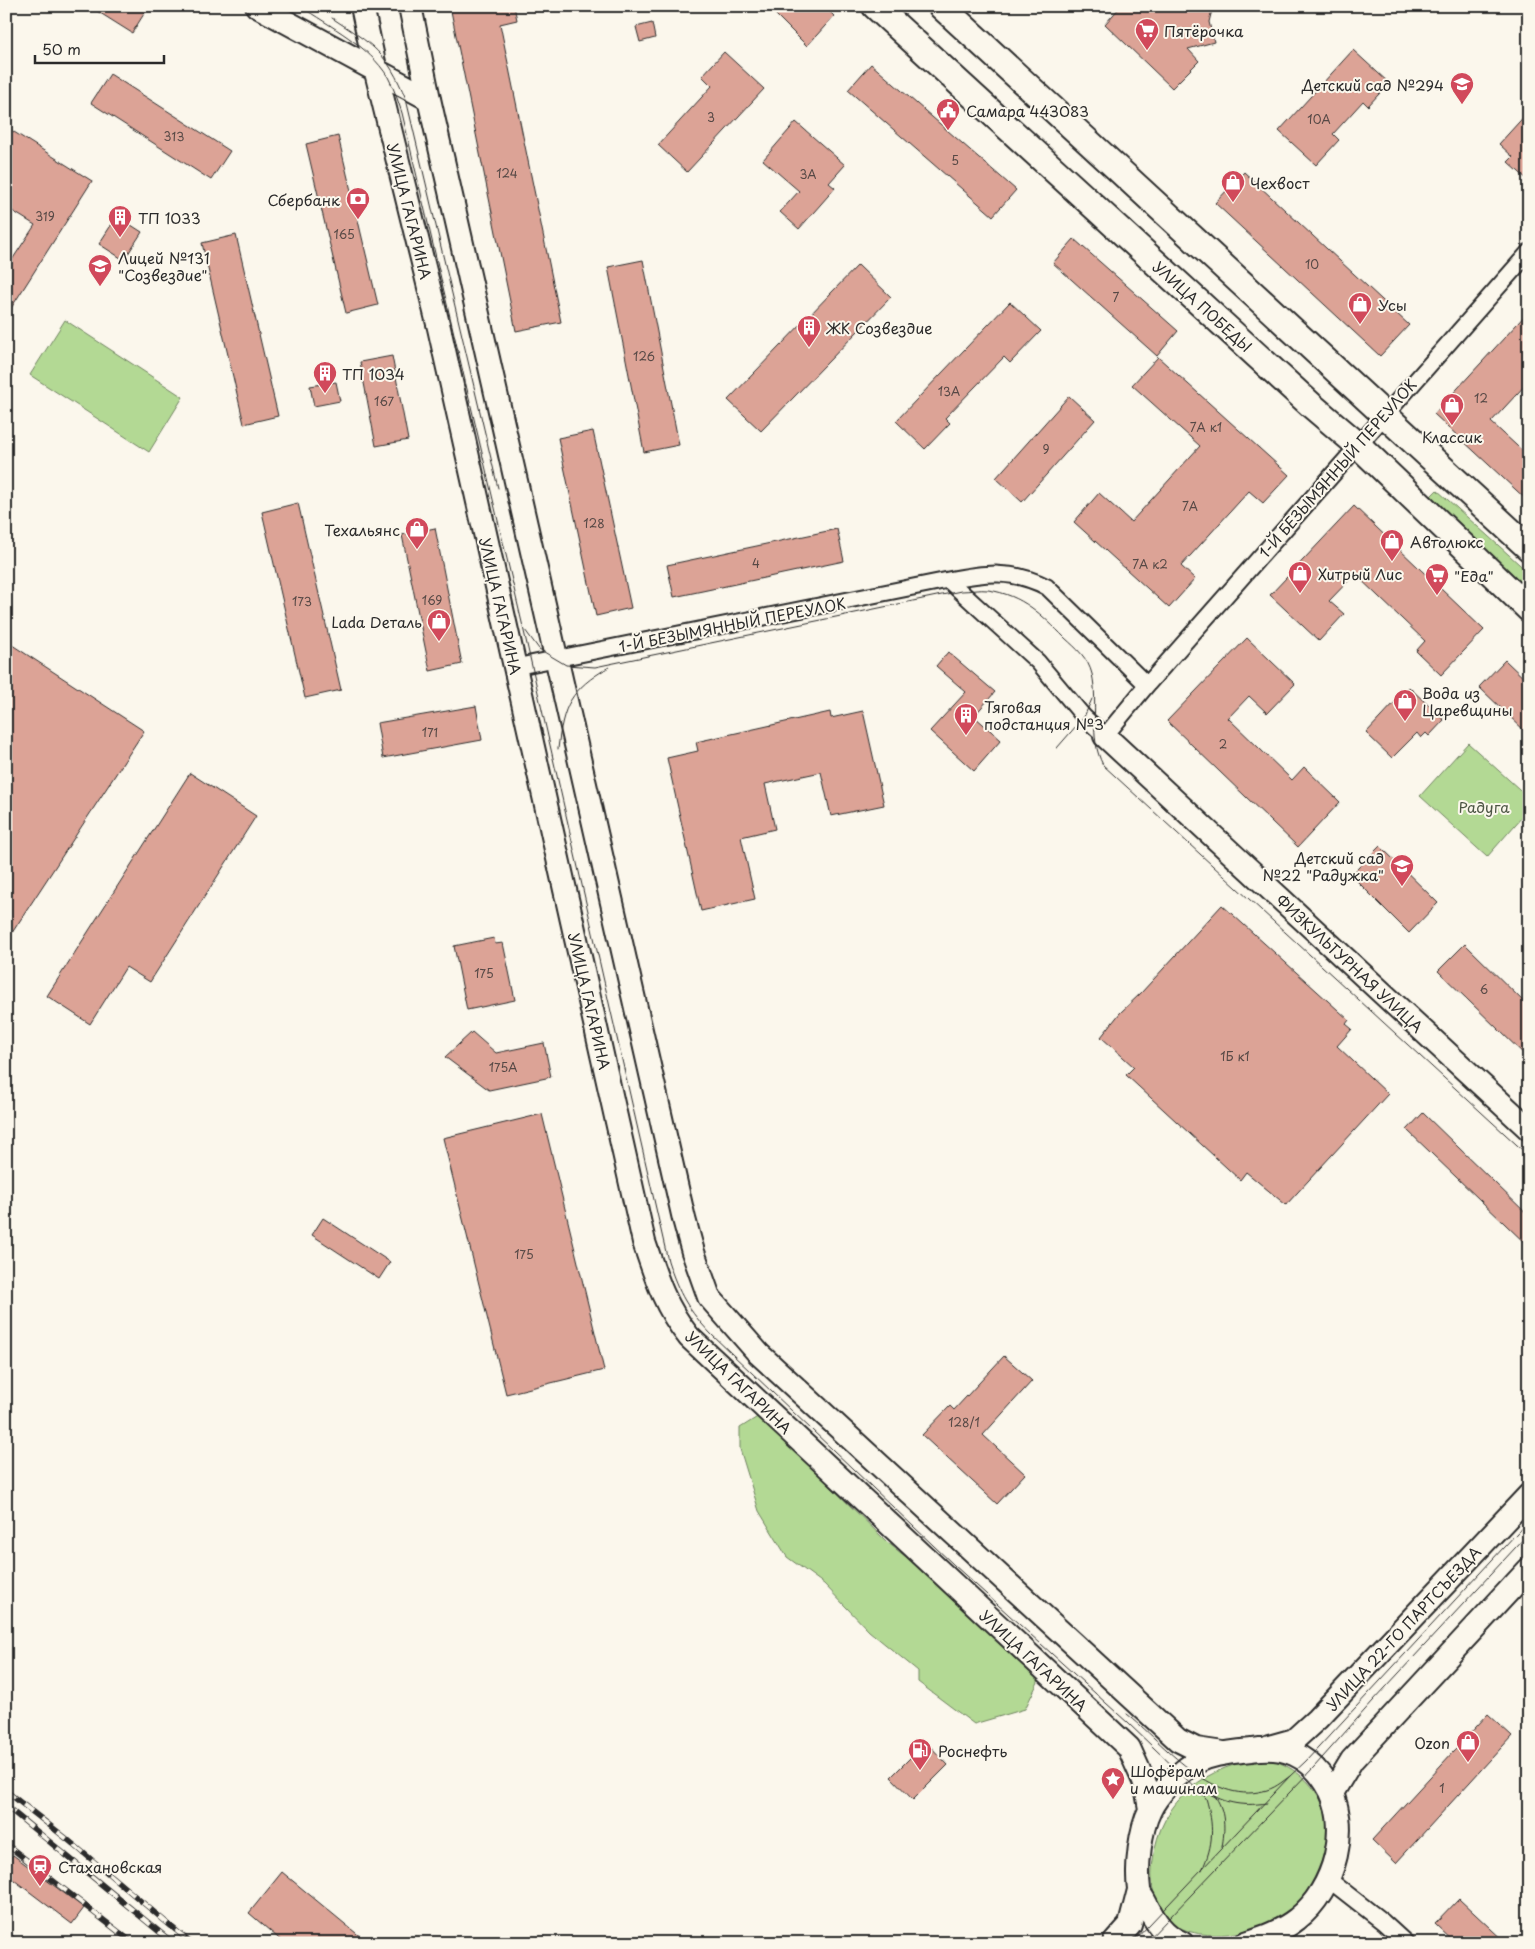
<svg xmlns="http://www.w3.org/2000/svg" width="1535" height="1949" font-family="'Playpen Sans',sans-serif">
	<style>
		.green { fill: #b3d994; stroke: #6f8260 }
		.building { fill: #dca396; stroke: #2b2b2b }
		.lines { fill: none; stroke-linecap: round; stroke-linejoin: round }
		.minor-casing { stroke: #2b2b2b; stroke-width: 19 }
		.secondary-casing { stroke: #2b2b2b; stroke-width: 26 }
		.primary-casing { stroke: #2b2b2b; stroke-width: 29 }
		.minor { stroke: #fbf7ec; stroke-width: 15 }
		.secondary { stroke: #fbf7ec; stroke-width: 22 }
		.primary { stroke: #fbf7ec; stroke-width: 25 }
		.tram { stroke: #2b2b2b; stroke-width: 1 }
		.rail-casing { stroke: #2b2b2b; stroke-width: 5.5 }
		.rail { stroke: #fbf7ec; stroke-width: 4; stroke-dasharray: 11; stroke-linecap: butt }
		.labels { text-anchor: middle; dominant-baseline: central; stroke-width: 4; stroke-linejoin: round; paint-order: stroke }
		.number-label { font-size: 12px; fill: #574946 }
		.poi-label { font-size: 15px; fill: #2b2b2b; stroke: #fbf7ec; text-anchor: start }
		.street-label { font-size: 15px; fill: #2b2b2b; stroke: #fbf7ec }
		.park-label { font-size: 15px; fill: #4d5645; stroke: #fbf7ec }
	</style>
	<rect width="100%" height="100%" fill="#fbf7ec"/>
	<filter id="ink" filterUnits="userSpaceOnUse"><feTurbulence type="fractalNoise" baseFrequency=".02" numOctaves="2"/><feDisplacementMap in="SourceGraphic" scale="10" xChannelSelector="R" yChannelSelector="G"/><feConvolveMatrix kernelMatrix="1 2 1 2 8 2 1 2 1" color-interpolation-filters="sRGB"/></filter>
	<g filter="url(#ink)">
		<path class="green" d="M65,320L183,397L149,452L30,375Z
			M1437,490L1529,573V589L1429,498Z
			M1468,743L1529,798V809L1487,857L1420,796Z
			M759,1416L887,1542L971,1608L1039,1680L1025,1709L974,1724L918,1682V1671L869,1631L824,1584L787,1557L759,1511L740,1449V1428Z
			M1267,1758C1318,1774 1341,1817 1319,1867C1313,1882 1304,1898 1292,1908C1261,1935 1190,1949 1163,1914C1152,1898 1150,1879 1153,1860C1160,1799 1208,1764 1267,1758Z"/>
		<path class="building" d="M89,6H149L132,33Z
			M450,6H514L517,20L500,24L561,322L516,331Z
			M767,6H824L834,16L807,46Z
			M1121,6H1213L1209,22L1214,42L1188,49L1199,61L1172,88L1105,24Z
			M652,23L655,38L640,42L636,27Z
			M1353,50L1389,83L1368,106L1363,101L1333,134L1339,140L1316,165L1279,131Z
			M724,52L764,89L687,172L658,145L712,86L702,76Z
			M871,64L1016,190L993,216L848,90Z
			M110,74L230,151L211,180L91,103Z
			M1529,111V181L1508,162L1513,157L1499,144Z
			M796,122L845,165L829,183L835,188L799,229L780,212L799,191L763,160Z
			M6,127L92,181L6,316V269L35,225L6,207Z
			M338,136L378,305L346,313L306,144Z
			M1244,172L1409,325L1380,356L1215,203Z
			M117,216L142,232L124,260L99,244Z
			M236,235L278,416L244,424L202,243Z
			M1074,239L1178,331L1157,356L1053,263Z
			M643,260L679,445L644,452L608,267Z
			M858,265L891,297L761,431L728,400Z
			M1010,302L1041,331L1010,363L1004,357L945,418L950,423L925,449L896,421Z
			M1529,311V381L1491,422L1529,457V502L1434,414Z
			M392,356L408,440L376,446L360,362Z
			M1158,357L1289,475L1263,503L1249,491L1181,566L1195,579L1169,608L1074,522L1099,493L1131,522L1200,446L1132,385Z
			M336,382L340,401L314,406L310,386Z
			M1069,396L1095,420L1022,502L996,478Z
			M593,431L631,608L596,616L558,438Z
			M298,503L341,690L305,698L262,512Z
			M1354,506L1484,630L1441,675L1416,651L1425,641L1355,574L1329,601L1344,614L1319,641L1270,595Z
			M435,528L462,664L430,671L402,535Z
			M837,529L844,561L674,597L667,565Z
			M1247,638L1295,684L1267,713L1249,696L1228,718L1292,780L1304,767L1340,802L1298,847L1167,721Z
			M6,641L144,731L6,942Z
			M948,652L995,692L974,716L1001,740L974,771L930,731L966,692L936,666Z
			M1505,660L1529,683V735L1479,687Z
			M1409,687L1444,720L1429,736L1426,733L1421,738L1417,733L1392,758L1366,733Z
			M476,706L482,740L383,758L377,723Z
			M863,711L884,805L831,816L821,772L765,784L775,829L741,837L755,899L701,911L667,758L698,751L696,742L830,712L831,718Z
			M190,773L256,816L150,982L126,967L90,1024L47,996Z
			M1380,846L1438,903L1409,933L1351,875Z
			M1222,905L1349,1020L1346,1024L1352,1029L1337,1046L1388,1094L1286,1205L1246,1172L1240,1180L1126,1075L1134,1067L1101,1037L1120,1013L1141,993Z
			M494,938L495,944L503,943L515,1000L467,1010L454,946Z
			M1465,944L1529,1007V1059L1438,971Z
			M472,1032L496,1053L544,1043L551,1077L489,1090L445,1057Z
			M1423,1113L1529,1216V1247L1407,1130Z
			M542,1114L604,1370L506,1394L443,1138Z
			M323,1218L390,1262L379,1279L312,1235Z
			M1004,1356L1032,1381L983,1435L1025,1474L997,1504L922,1435L950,1406L954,1410Z
			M1488,1714L1512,1736L1396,1863L1372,1840Z
			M926,1742L948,1765L913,1800L891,1777Z
			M13,1855L84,1908L72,1924L6,1874V1864Z
			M282,1872L368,1943H284L249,1913Z
			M1459,1899L1506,1943H1455L1435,1924Z"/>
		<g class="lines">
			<g class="minor-casing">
				<path id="minor" d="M948,580L1038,662L1084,717L1105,736L1147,685L1529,252
					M515,667L948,580C984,573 1013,569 1047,587L1147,685
					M1328,1879L1383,1922L1406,1943"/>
			</g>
			<g class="secondary-casing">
				<path id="secondary" d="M257,6L429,99
					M362,6L376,72L439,328L644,1242C656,1278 665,1307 689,1337L1129,1748L1146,1786L1150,1809
					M410,6L429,99L684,1219L693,1252L709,1297L759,1354L1178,1740L1196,1749L1223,1753
					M1105,736L1529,1129
					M1269,1747L1294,1740L1317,1719L1529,1495
					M1332,1793L1352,1760L1529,1569
					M1114,1943L1130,1925L1139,1890
					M1182,1943C1163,1935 1154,1920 1145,1902C1143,1898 1139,1893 1139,1889C1136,1867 1140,1830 1150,1810C1157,1795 1174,1778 1187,1768C1205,1754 1231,1752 1252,1750C1284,1745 1308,1755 1326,1783C1353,1824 1335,1890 1297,1919C1282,1931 1264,1937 1246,1943"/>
			</g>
			<g class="primary-casing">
				<path id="primary" d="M875,6L1311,405L1358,445L1529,609
					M941,6L1529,548"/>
			</g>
			<use href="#minor" class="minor"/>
			<use href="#secondary" class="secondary"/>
			<use href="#primary" class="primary"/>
			<path class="tram" d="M300,6C331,27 368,45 388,77C394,88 398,101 402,113L523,627L668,1261C679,1294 688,1310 712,1335L954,1565L1128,1723L1206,1798C1214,1826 1214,1844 1202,1870
				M332,18C373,45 387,52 406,99L498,488
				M525,630L539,649L566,665L595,667L961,591C970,591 980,589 988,590C1023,595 1042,615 1065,638C1077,649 1088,658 1092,674C1099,705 1088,736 1103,765L1529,1156
				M1057,748L1084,717L1092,699
				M558,749C563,705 570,690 609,667
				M1127,1714C1164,1743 1210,1805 1263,1791C1274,1789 1282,1782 1290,1776
				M1201,1789C1224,1803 1239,1807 1267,1803
				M1214,1795C1226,1810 1225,1830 1222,1847
				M1132,1943L1290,1776L1306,1761L1529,1520
				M1145,1943L1314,1767L1373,1701L1529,1533"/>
			<g class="rail-casing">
				<path id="rail" d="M6,1791L67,1839L191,1943
					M6,1806L173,1943
					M6,1844L133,1943
					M6,1933L18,1943"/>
			</g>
			<use href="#rail" class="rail"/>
		</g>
	</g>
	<defs>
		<g id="supermarket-pin" transform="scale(1.25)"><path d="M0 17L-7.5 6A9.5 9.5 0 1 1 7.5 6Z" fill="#d1495b" stroke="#fbf7ec"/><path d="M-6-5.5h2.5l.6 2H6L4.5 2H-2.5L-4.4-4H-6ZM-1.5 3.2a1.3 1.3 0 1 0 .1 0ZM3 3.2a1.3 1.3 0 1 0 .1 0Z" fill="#fff"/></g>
		<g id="school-pin" transform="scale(1.25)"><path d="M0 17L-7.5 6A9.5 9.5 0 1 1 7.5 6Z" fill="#d1495b" stroke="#fbf7ec"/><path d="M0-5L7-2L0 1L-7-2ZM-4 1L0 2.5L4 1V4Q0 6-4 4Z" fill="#fff"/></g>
		<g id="civic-pin" transform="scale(1.25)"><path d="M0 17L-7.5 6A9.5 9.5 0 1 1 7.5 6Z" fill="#d1495b" stroke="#fbf7ec"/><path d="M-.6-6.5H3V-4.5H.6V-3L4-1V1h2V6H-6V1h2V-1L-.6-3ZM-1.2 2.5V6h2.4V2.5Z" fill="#fff"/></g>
		<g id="shop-pin" transform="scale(1.25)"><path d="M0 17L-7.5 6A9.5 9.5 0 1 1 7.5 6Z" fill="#d1495b" stroke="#fbf7ec"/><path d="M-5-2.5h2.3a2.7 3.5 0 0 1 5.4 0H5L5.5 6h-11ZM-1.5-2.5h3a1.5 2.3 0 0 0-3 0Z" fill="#fff"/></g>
		<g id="bank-pin" transform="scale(1.25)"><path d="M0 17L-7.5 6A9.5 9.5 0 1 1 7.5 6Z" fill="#d1495b" stroke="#fbf7ec"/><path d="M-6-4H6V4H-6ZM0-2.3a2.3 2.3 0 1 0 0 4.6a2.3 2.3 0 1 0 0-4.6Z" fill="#fff"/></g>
		<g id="building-pin" transform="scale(1.25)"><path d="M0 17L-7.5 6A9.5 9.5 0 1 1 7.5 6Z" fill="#d1495b" stroke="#fbf7ec"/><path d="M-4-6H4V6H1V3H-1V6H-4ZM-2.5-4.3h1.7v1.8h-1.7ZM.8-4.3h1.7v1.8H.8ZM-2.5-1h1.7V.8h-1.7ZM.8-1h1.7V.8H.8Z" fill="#fff"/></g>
		<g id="fuel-pin" transform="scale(1.25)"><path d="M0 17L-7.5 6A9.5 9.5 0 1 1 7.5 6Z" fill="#d1495b" stroke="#fbf7ec"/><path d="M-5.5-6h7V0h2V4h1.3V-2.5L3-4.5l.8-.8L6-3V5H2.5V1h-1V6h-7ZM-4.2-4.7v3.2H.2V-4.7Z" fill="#fff"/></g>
		<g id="sight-pin" transform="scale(1.25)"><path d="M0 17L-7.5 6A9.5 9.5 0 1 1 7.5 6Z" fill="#d1495b" stroke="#fbf7ec"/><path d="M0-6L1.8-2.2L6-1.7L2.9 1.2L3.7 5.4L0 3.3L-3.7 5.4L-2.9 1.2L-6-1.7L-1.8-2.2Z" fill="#fff"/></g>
		<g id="station-pin" transform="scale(1.25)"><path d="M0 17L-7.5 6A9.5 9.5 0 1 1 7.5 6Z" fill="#d1495b" stroke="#fbf7ec"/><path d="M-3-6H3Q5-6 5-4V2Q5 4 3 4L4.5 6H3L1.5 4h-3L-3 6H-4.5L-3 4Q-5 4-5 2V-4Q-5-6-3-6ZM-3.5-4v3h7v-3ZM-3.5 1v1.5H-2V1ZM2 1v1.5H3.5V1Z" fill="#fff"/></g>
	</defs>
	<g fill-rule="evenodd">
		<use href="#supermarket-pin" x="1147" y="30"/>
		<use href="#school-pin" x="1462" y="84"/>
		<use href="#civic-pin" x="948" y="110"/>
		<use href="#shop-pin" x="1233" y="182"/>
		<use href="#bank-pin" x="358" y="199"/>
		<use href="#building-pin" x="120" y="217"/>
		<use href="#school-pin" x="100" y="266"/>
		<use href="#shop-pin" x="1360" y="304"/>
		<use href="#building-pin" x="809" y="327"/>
		<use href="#building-pin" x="325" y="373"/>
		<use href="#shop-pin" x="1452" y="405"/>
		<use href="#shop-pin" x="417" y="529"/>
		<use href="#shop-pin" x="1392" y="541"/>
		<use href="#shop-pin" x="1300" y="573"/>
		<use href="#supermarket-pin" x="1437" y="575"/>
		<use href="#shop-pin" x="439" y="621"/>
		<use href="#shop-pin" x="1405" y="701"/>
		<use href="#building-pin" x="966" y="715"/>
		<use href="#school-pin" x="1402" y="866"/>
		<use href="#shop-pin" x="1468" y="1742"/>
		<use href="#fuel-pin" x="920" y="1750"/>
		<use href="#sight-pin" x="1113" y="1779"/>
		<use href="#station-pin" x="40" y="1866"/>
	</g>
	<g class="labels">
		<g class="number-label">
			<text x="711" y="117">3</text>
			<text x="1319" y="119">10А</text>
			<text x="174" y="136">313</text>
			<text x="955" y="160">5</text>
			<text x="507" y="173">124</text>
			<text x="808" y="174">3А</text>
			<text x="45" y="216">319</text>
			<text x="344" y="234">165</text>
			<text x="1312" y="264">10</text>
			<text x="1116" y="297">7</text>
			<text x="644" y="356">126</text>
			<text x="949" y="391">13А</text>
			<text x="1481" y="398">12</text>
			<text x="384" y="401">167</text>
			<text x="1206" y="427">7А к1</text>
			<text x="1046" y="449">9</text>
			<text x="1190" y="506">7А</text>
			<text x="594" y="523">128</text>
			<text x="756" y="563">4</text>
			<text x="1150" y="564">7А к2</text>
			<text x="432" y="600">169</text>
			<text x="302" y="601">173</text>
			<text x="430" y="732">171</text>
			<text x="1223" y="744">2</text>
			<text x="484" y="973">175</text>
			<text x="1484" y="989">6</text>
			<text x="1235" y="1056">1Б к1</text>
			<text x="503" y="1067">175А</text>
			<text x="524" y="1254">175</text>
			<text x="964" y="1422">128/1</text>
			<text x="1442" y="1788">1</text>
		</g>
		<g class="poi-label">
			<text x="1164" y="30">Пятёрочка</text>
			<text x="1444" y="84" text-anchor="end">Детский сад №294</text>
			<text x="966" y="110">Самара 443083</text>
			<text x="1250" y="182">Чехвост</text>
			<text x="340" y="199" text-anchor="end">Сбербанк</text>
			<text x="138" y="217">ТП 1033</text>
			<text x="118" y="257">Лицей №131<tspan x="118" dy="17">"Созвездие"</tspan></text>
			<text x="1378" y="304">Усы</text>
			<text x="826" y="327">ЖК Созвездие</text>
			<text x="342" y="373">ТП 1034</text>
			<text x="1452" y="436" text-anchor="middle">Классик</text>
			<text x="400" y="529" text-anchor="end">Техальянс</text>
			<text x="1410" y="541">Автолюкс</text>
			<text x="1318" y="573">Хитрый Лис</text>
			<text x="1454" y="575">"Еда"</text>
			<text x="422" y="621" text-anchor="end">Lada Dеталь</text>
			<text x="1422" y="692">Вода из<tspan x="1422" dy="17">Царевщины</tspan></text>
			<text x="984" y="706">Тяговая<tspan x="984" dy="17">подстанция №3</tspan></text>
			<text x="1384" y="857" text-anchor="end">Детский сад<tspan x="1384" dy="17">№22 "Радужка"</tspan></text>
			<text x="1450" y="1742" text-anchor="end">Ozon</text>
			<text x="938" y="1750">Роснефть</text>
			<text x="1130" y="1770">Шофёрам<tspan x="1130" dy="17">и машинам</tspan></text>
			<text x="58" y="1866">Стахановская</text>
		</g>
		<g class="street-label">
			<text transform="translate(410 211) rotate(76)">УЛИЦА ГАГАРИНА</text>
			<text transform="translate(1203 306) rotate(42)">УЛИЦА ПОБЕДЫ</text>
			<text transform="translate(1337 468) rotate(-49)">1-Й БЕЗЫМЯННЫЙ ПЕРЕУЛОК</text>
			<text transform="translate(501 606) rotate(77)">УЛИЦА ГАГАРИНА</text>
			<text transform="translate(732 624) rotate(-11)">1-Й БЕЗЫМЯННЫЙ ПЕРЕУЛОК</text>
			<text transform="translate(1350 963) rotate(43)">ФИЗКУЛЬТУРНАЯ УЛИЦА</text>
			<text transform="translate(590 1001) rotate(77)">УЛИЦА ГАГАРИНА</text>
			<text transform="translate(739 1382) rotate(44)">УЛИЦА ГАГАРИНА</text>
			<text transform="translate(1403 1628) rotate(-47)">УЛИЦА 22-ГО ПАРТСЪЕЗДА</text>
			<text transform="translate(1034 1660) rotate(43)">УЛИЦА ГАГАРИНА</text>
		</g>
		<g class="park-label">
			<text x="1484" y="806">Радyга</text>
		</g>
	</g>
	<rect width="1535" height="1949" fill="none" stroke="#fbf7ec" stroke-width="25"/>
	<rect x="12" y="12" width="1510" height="1924" fill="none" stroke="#2b2b2b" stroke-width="2" filter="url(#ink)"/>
	<path d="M35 55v8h129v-8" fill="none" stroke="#2b2b2b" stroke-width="2.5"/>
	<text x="42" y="55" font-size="15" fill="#2b2b2b" stroke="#fbf7ec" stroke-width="4" paint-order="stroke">50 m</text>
</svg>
